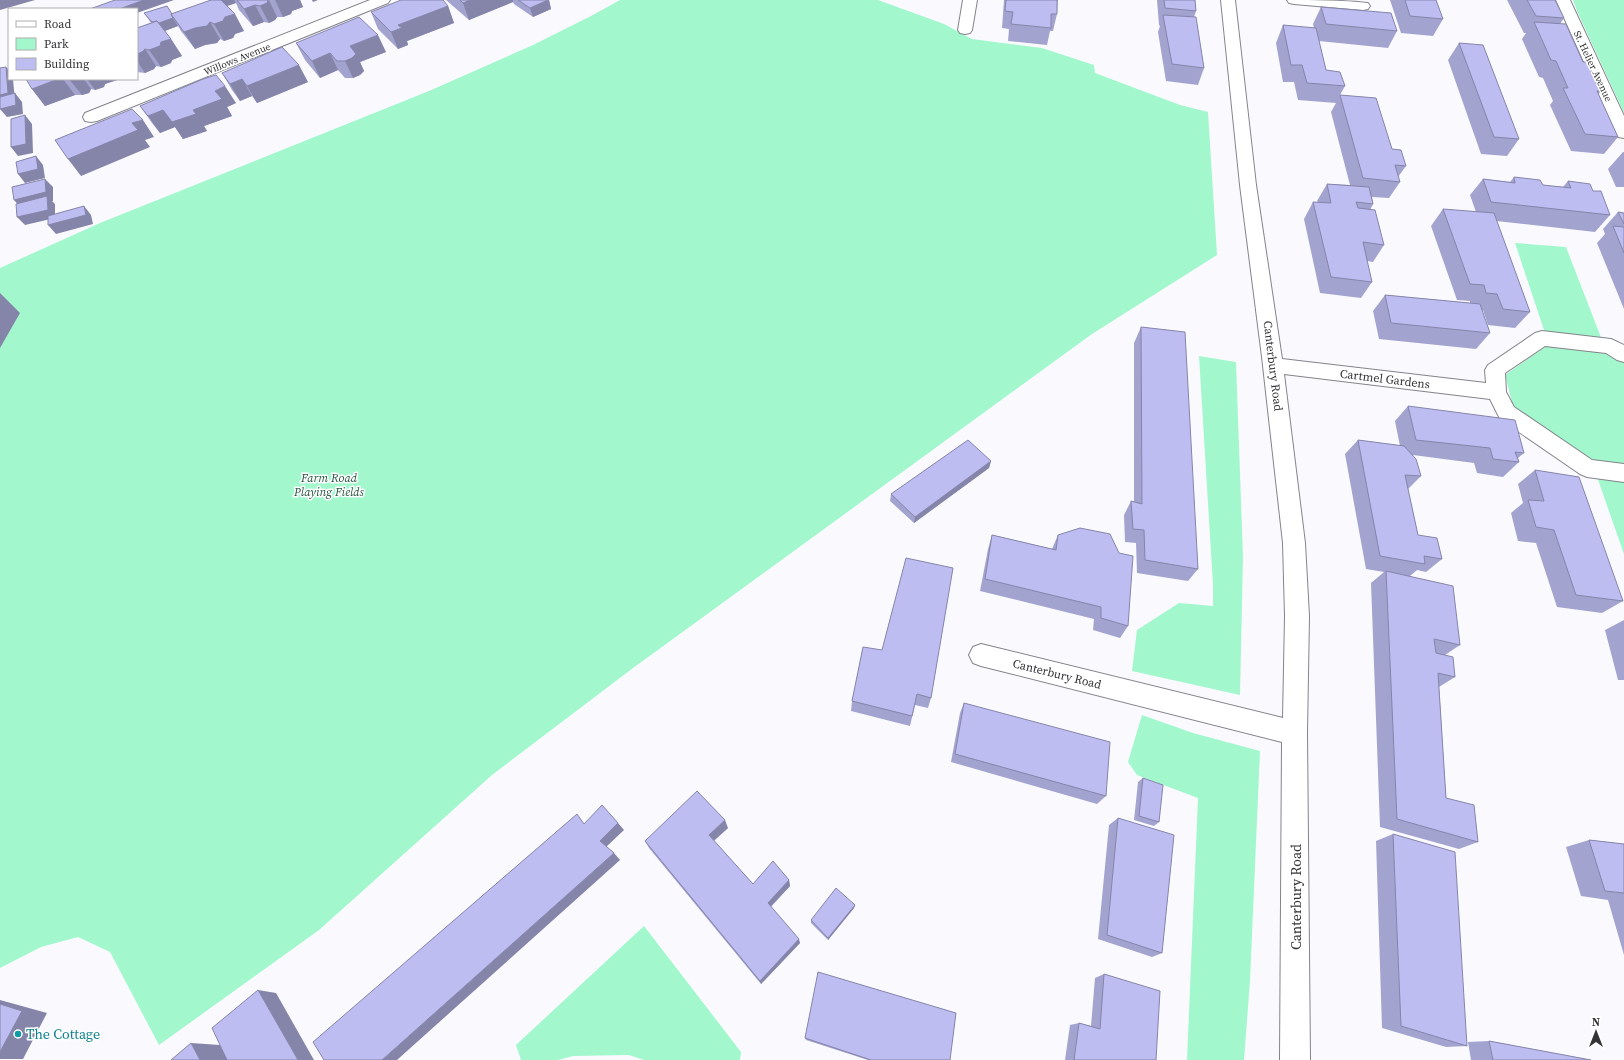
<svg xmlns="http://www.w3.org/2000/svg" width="1624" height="1060" font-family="'Source Serif 4',serif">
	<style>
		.green { fill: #a2f7cd }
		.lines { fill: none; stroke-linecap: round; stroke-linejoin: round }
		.street-casing { stroke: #83848b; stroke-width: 2 }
		.street { fill: #fff; fill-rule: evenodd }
		.wall { fill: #a3a3d0 }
		.shaded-wall { fill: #8584a9 }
		.building { fill: #bebdf2; stroke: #8584a9 }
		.culture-dot { fill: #0f9aa8; stroke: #fff; stroke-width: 1.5 }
		.labels { text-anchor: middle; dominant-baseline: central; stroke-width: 3; stroke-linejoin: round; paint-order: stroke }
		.far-street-label { font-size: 10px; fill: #333336; stroke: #fff }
		.street-label { font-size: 12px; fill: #333336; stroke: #fff }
		.park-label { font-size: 12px; font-style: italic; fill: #26543f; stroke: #fff }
		.near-street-label { font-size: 14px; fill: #333336; stroke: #fff }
		.near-culture-label { font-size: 14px; fill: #0d838f; stroke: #fff; text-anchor: start }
	</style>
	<rect width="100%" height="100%" fill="#fafafe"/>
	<path class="green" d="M620,0H878L944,24L972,39L1042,48L1094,65L1095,73L1180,105L1208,112L1217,255L1092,334L633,668L492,775L319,930L159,1045L110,952L78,937L41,947L0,968V268L100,223L429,91L533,45L591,16Z
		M1573,0H1624V113L1577,11Z
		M1515,243L1566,247L1602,340L1545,333Z
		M1548,345L1611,354L1624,362V466L1587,461L1514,410L1505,375Z
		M1199,356L1236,362L1243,557L1240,695L1132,671L1137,630L1179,603L1213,606V585Z
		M1596,474L1624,478V554Z
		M1142,715L1193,733L1260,751L1250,981L1244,1060H1187L1198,798L1137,775L1128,762Z
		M644,926L741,1052L740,1060H644L629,1055L573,1056L558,1060H521L516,1045Z"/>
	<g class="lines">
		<g class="street-casing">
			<path id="street" d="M370,0H390L388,3L97,121L91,122L85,121L83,117L85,113Z
				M963,0H977L972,30L970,33L965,34L960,33L958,30Z
				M1221,0H1235L1256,185L1282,359L1486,383L1485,370L1488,365L1535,333L1542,331L1611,339L1624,345V362L1617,360L1606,353L1545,346L1505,373L1506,392L1514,407L1592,460L1624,464V482L1587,477L1580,474L1500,419L1490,399L1284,374L1305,543L1309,616L1307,733L1310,1060H1280L1282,742L981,666L973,663L969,655L973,647L981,644L1283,718L1285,616L1283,543L1262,357L1240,185Z
				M1287,0C1313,0 1342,0 1368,3L1370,6L1368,9L1363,10L1294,4L1289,3Z
				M1556,0H1570L1624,116V138L1618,137L1616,133Z"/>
		</g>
		<use href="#street" class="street"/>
	</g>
	<path class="wall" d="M209,0H300L303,7L292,11L291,14L283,17H277L275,20L269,23L264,22L253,26L239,10L236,3L227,6L244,31L235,34L233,38L224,41L220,39L217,43L205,45L195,49L181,31L178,26L165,31L171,39L182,56L172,60L171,63L161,67L156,66L154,69L145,73L137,72V28L151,23L144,13L172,14L210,1Z
		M446,0H549L551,9L533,17L514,4L513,2L469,20Z
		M1004,0H1058L1057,14L1053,31H1050L1047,45L1008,41L1009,29L1002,28Z
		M1157,0H1195L1196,11L1194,17L1204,68L1198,85L1166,81L1158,32L1160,26L1159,25Z
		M1390,0H1436L1443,19L1433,36L1401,33Z
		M1507,0H1555L1564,18L1560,24L1601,91L1598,95L1618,137L1604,154L1571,151L1550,105L1553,101L1543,78L1539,77L1522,39L1526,33H1524Z
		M448,6L454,23L407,41L408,45L398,49L378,29L371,12Z
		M1321,7L1397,31L1388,48L1319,41L1326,70L1345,86L1340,95L1392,149L1406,166L1398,177L1400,182L1389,198L1372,197L1373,204L1370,210L1384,245L1373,262L1367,261L1372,282L1361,298L1320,293L1304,219L1313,202H1318L1317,201L1327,184L1350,185L1331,112L1336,103L1298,100L1294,82H1283L1276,43L1283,25L1314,28L1313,24Z
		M296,43L386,52L360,62L364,71L360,75L353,78H345L338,70L320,78L305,60Z
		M1459,43L1519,139L1507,156L1481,154L1448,60Z
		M222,73L308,82L257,103L252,96L240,101L232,90Z
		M26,79H116L117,80L105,84L104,87L95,90L91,89L89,93L82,95H75L45,106L32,89Z
		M236,103L227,107L232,116L204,126L207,131L183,139L175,127L160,133L152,123L140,106Z
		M1623,152H1624V187H1616L1608,169Z
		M1514,177L1543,185L1563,187L1568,181L1593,191L1610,215L1595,232L1496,221L1530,312L1515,328L1488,325L1483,310H1482L1490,333L1476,349L1379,339L1373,311L1385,295L1470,303V301L1457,300L1431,226L1443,209L1476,212L1470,195L1483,179L1510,182Z
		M1618,212L1624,213V309L1597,243L1605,234L1603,229Z
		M1141,327L1198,569L1188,581L1137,573L1136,543L1125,542L1124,515L1131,501L1134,502V343Z
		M1408,406L1524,453L1518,458L1519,462L1503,477L1477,473L1474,463L1413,455L1421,476L1408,489L1418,535L1442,559L1426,572L1417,570L1410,576L1460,645L1445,655L1455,677L1439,687L1446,798L1478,842L1459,849L1380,827L1371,583L1384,572L1366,569L1345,454L1358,440L1400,446L1395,421Z
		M991,461L989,468L914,523L890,501L891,494Z
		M1535,470L1623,601L1602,613L1557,607L1536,543L1518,541L1511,513L1523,503L1518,484Z
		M992,535L1052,549L1058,535L1128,626L1120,638L1093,630L1094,619L980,591L988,549Z
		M1624,620V680H1618L1605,630Z
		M863,647L931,698L928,708L915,705L910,726L851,711L852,701Z
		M964,703L1106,796L1097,804L951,762L960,713Z
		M1143,778L1159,822L1154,826L1134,820L1138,782Z
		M1118,818L1162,953L1152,957L1098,939L1109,825Z
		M728,828L714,841L753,884L789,880L790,886L771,907L800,943L761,984L649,848L645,841Z
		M1393,834L1467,1046L1446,1047L1382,1028L1376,841Z
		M1589,840L1624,844V955L1608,900L1581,896L1566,847Z
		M855,905L854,908L828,940L811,923V920Z
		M1104,974L1156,1060H1065L1070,1025L1079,1023L1091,1026L1095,978Z
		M805,1038L950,1060H868L806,1040Z
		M1489,1041L1591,1060H1471L1468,1042Z"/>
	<path class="shaded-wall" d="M0,0H35L0,10Z
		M144,0H174L137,13V9H119Z
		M215,0H234L236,3L218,9Z
		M269,0L277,17L275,20L269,23L260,6Z
		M275,0H300L303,7L292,11L291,14L283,17Z
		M312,0H318L313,2Z
		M470,0H513V2L469,20L463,3Z
		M549,0L551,9L533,17L530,8Z
		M255,5L264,22L253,26L244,9Z
		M448,6L454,23L407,41L408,45L398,49L391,32L398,25Z
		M235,14L244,31L235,34L233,38L224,41L214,24L225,17Z
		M173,18L178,26L159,33L153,25Z
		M210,22L220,39L217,43L205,45L195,49L184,32Z
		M378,35L386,52L360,62L364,71L360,75L353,78L345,61L350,46Z
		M171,39L182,56L172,60L171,63L161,67L149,50L161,42Z
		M145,49L156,66L154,69L145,73L137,61V54Z
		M330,53L338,70L320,78L312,61Z
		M299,65L308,82L257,103L247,86Z
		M6,67L9,70V79H13L15,102L0,106V95Z
		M58,79H63L75,95L45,106L32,89Z
		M69,79H84L91,89L89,93L82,95Z
		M87,79H116L117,80L105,84L104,87L95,90Z
		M242,79L252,96L240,101L230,84Z
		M225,86L236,103L227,107L232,116L204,126L207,131L183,139L175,127L160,133L148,116L163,110H193L215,91Z
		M15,93L22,102L23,114L7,117L0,109Z
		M25,115L32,124L33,153L18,156L11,147Z
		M143,120L154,137L145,140L150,147L81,176L68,159L132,123Z
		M36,156L43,165L45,178L25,183L18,174Z
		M45,179L53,187V201H52L55,204V218L25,225L17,217L22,209L14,200Z
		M84,206L91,215L93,224L56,234L48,225Z
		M0,293L20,313L0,348Z
		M991,461L989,468L914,523L915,517Z
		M725,820L728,828L712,842L709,835Z
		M618,823L624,830L606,847L600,841Z
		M614,853L620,860L397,1060H382Z
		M789,880L790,886L769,908L768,903Z
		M855,905L854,908L828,940V938Z
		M799,939L800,943L761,984L760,981Z
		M258,990L276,993L314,1060H298Z
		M0,1000L47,1013L23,1059H0Z
		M191,1043L220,1045L228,1060H200Z"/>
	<path class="building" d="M115,0H144L119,9H90Z
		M211,0H221L235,14L225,17L223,21L214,24L210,22L207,26L195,28L184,32L171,14Z
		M237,0H268L267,3L260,6L255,5L244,9Z
		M401,0H443L448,6L398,25L402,28L391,32L371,12Z
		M460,0H470L463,3Z
		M518,0H548L530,8Z
		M1006,0H1057V14H1051V28L1011,24L1013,12L1005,11Z
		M1164,0H1195L1196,11L1165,8Z
		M1405,0H1436L1443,19L1410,16Z
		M1527,0H1555L1564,18L1536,16Z
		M167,6L172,14H171L173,18L159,23L157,21L152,22L144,13Z
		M1321,7L1391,13L1397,31L1326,24Z
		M1163,15L1196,17L1204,68L1172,64Z
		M359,17L378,35L350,46L356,54L352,58L345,61H337L330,53L312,61L296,43Z
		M157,21L171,39L161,42L160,46L149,50L145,49L142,52L137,54V28Z
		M1534,22L1566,24L1583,62H1587L1601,91H1597L1618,137L1585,134L1563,88H1568L1556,61L1551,60Z
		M1283,25L1316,28L1326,70L1340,72L1345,86L1307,83L1302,65H1291Z
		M1459,43L1483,45L1519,139L1494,137Z
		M282,47L299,65L247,86L242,79L230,84L222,73Z
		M6,67L8,93L0,95V68Z
		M216,75L225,86L215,91L222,99L193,110L196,114L172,122L163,110L148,116L140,106L203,79Z
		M26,79H58L32,89Z
		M15,93L16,105L0,109V97Z
		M1340,95L1376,98L1392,149L1401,150L1406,166L1395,165L1400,182L1363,178Z
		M132,109L143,120L132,123L138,130L68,159L55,140Z
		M25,115L26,144L11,147V119Z
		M36,156L38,169L18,174L16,162Z
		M1514,177L1540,180L1543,185L1571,188L1568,181L1590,184L1593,191H1601L1610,215L1491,202L1483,179L1515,183Z
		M45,179L46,192L14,200L12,187Z
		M1327,184L1369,187L1373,204L1356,202L1358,208L1375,210L1384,245L1363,242L1372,282L1331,277L1313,202L1331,203Z
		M47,196L48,210L17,217L16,204Z
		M84,206L86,215L48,225V216Z
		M1443,209L1494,213L1530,312L1503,309L1497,294L1486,293L1484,285L1470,284Z
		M1618,212L1624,213V224Z
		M1613,226L1624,227V253Z
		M1385,295L1480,304L1490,333L1391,323Z
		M1141,327L1185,332L1198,569L1145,560L1144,530L1133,529L1131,501L1142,504Z
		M1408,406L1515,420L1524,453L1515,452L1519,462L1493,459L1490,448L1416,440Z
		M968,440L991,461L915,517L891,494Z
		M1358,440L1404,446L1416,459L1421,476L1405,475L1418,535L1437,538L1442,559L1424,556L1425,564L1380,556Z
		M1535,470L1579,477L1623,601L1576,595L1554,530L1536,527L1528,500L1544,501Z
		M1080,528L1110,534L1119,553L1133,556L1128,626L1101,618V607L985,579L992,535L1056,550L1058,535Z
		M906,558L953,568L931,698L917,694L912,716L852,701L863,647L882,650Z
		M1386,571L1453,586L1460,645L1434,639L1436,653L1453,657L1455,677L1438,673L1446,798L1474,805L1478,842L1397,819Z
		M964,703L1110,742L1106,796L955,754Z
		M1143,778L1163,785L1159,822L1139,816Z
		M697,791L725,820L709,835L753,884L773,861L789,880L768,903L799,939L760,981L645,841Z
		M602,805L618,823L600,841L614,853L382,1060H324L313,1042L577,814L584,824Z
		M1118,818L1174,835L1162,953L1107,935Z
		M1393,834L1455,852L1467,1046L1401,1026Z
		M1589,840L1624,844V893L1605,891Z
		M836,888L855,905L828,938L811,920Z
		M818,972L956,1013L950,1060H871L805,1038Z
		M1104,974L1160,991L1156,1060H1074L1079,1023L1100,1029Z
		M258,990L298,1060H227L212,1028Z
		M0,1004L22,1011L0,1052Z
		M1489,1041L1591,1060H1493Z
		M191,1043L200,1060H171Z"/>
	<circle class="culture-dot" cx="18" cy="1034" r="4"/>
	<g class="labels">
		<g class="far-street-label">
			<text transform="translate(237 59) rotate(-22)">Willows Avenue</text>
			<text transform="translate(1593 66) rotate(65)">St. Helier Avenue</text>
		</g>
		<g class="street-label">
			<text transform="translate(1273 366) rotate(83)">Canterbury Road</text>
			<text transform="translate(1385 379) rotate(7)">Cartmel Gardens</text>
			<text transform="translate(1057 674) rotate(14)">Canterbury Road</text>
		</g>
		<g class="park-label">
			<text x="329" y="478">Farm Road<tspan x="329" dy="14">Playing Fields</tspan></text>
		</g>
		<g class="near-street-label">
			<text transform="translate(1296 897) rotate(-90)">Canterbury Road</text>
		</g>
		<g class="near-culture-label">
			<text x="26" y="1034">The Cottage</text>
		</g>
	</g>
	<rect x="8" y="8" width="130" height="72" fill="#ffffff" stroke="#adadaf"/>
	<rect x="16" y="21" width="20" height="6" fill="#ffffff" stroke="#adadaf"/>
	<text x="44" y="28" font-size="12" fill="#333336">Road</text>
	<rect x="16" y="38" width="20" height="12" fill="#a2f7cd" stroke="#adadaf"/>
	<text x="44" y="48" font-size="12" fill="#333336">Park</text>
	<rect x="16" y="58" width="20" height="12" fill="#bebdf2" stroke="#adadaf"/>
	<text x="44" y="68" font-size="12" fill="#333336">Building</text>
	<g transform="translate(1596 1032)" stroke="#ffffff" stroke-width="3" paint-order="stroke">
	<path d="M0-3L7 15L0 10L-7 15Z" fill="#333336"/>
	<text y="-6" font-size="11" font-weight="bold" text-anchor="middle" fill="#333336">N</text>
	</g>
</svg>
